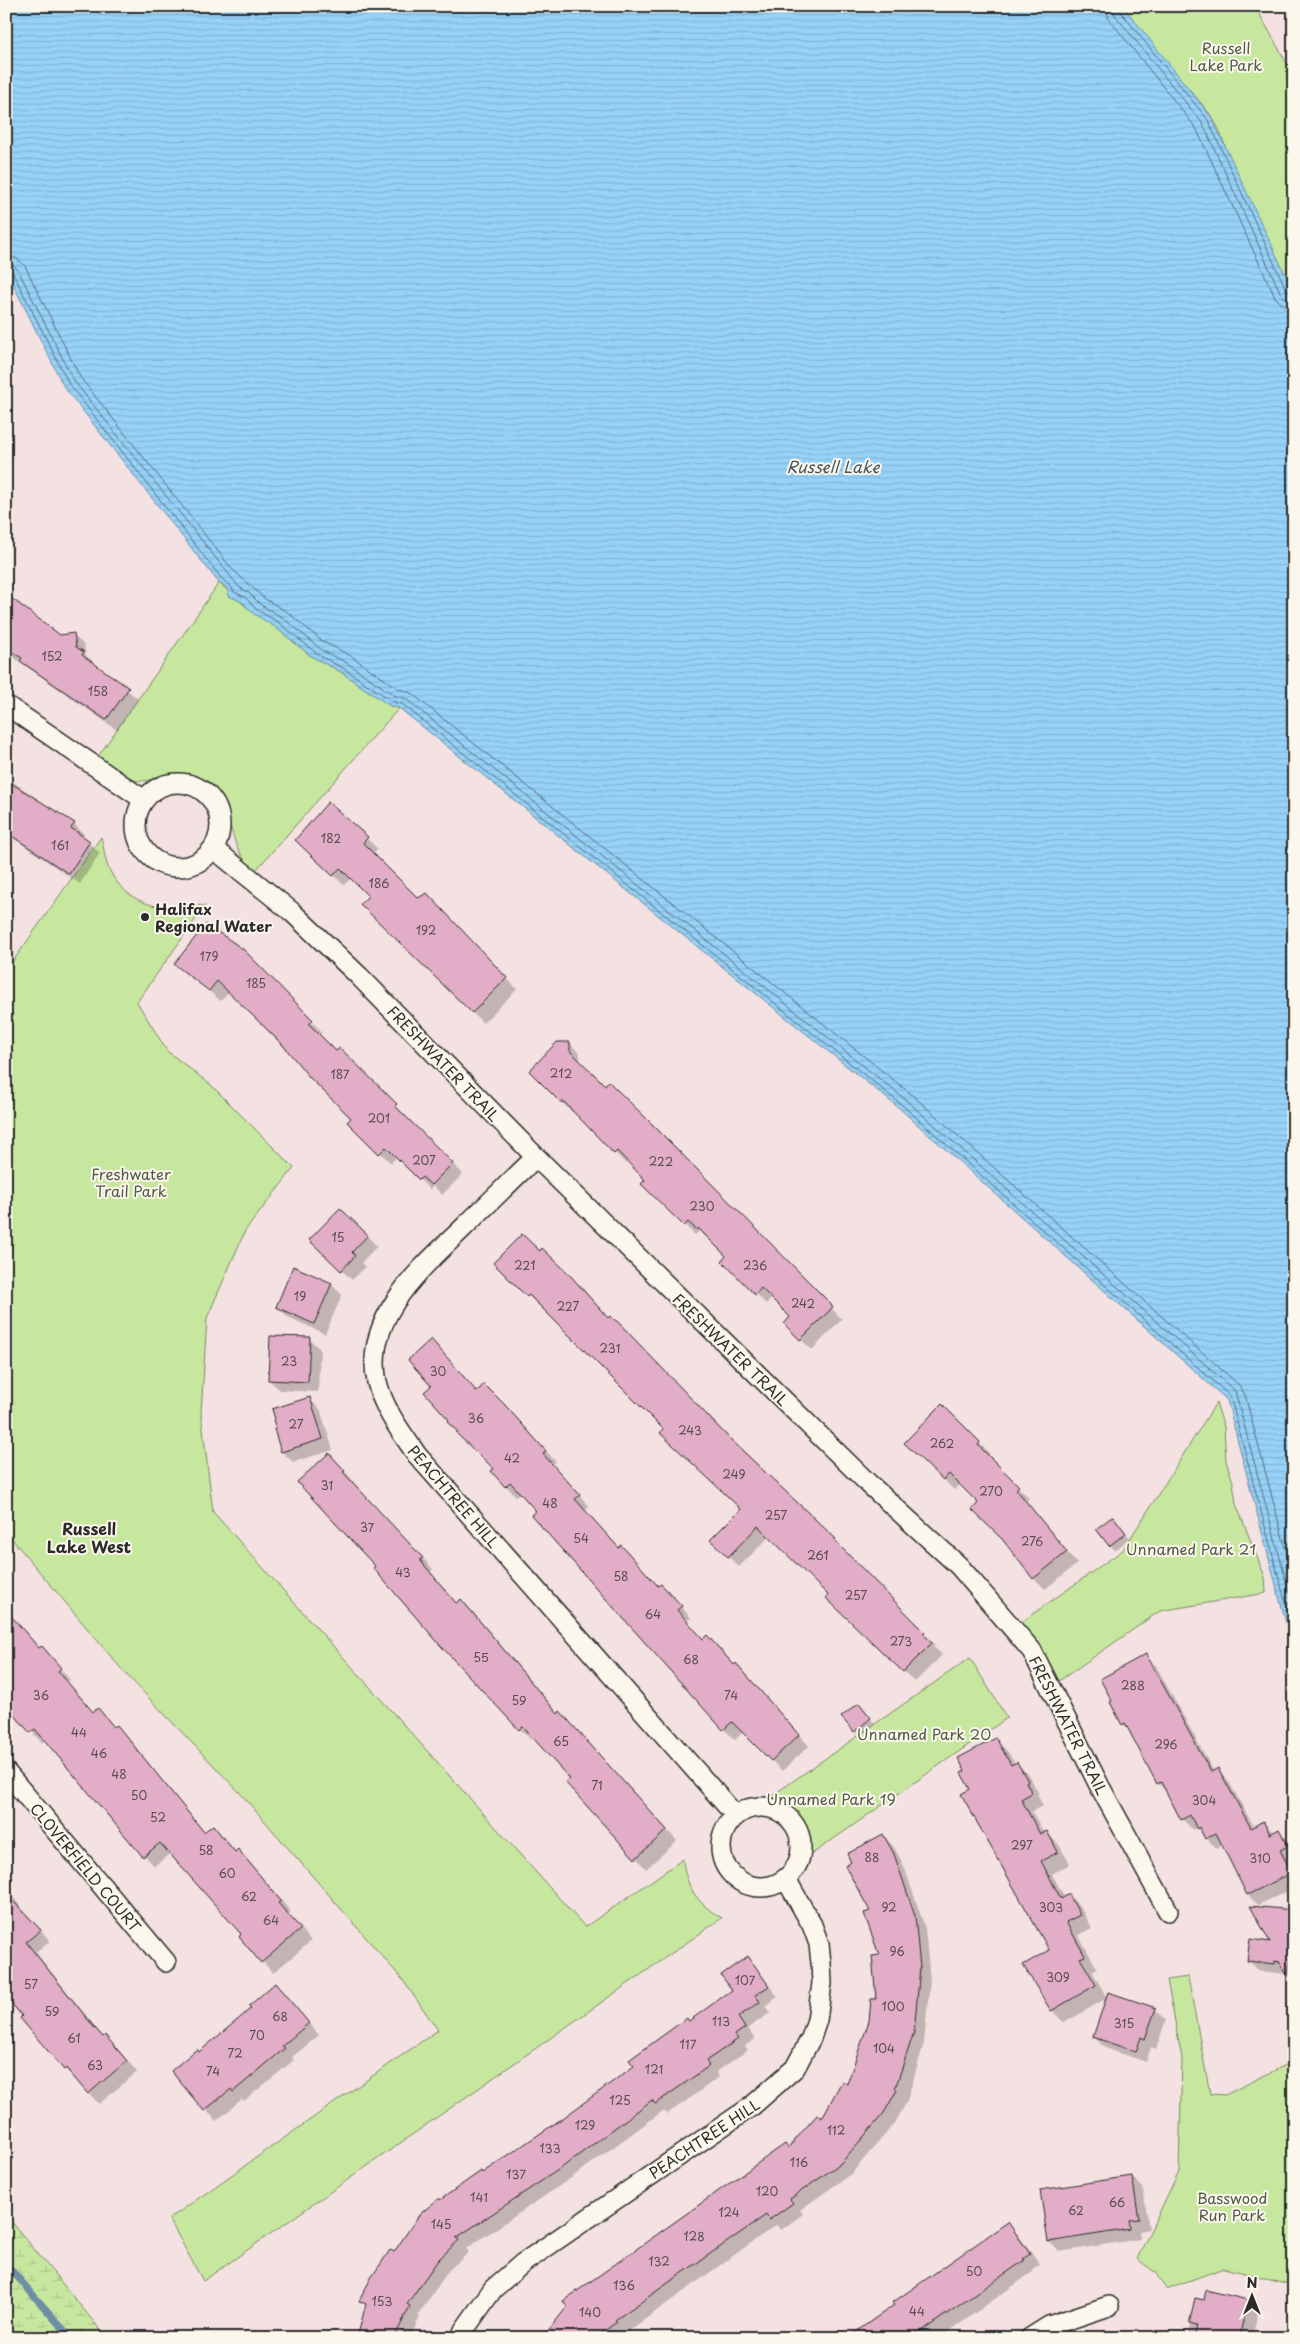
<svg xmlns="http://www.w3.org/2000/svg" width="1300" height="2344" font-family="'Playpen Sans',sans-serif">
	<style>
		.wetland { fill: url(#wetland-marsh); stroke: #798965 }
		.park { fill: #c7e79f; stroke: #798965 }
		.water { fill: url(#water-rules); stroke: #6c8fa6 }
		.shadow { fill: #0003 }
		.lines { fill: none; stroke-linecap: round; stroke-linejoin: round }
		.shore { stroke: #566e7d; stroke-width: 1 }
		.stream { stroke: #6c8fa6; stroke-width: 7 }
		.building { fill: #e2adc6; stroke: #2b2b2b }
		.street-casing { stroke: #2b2b2b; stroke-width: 22 }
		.street { stroke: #fbf7ec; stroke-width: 19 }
		.poi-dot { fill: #2b2b2b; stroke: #fbf7ec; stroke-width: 2 }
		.labels { text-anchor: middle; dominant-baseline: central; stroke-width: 4; stroke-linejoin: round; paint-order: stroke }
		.number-label { font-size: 12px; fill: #594c52 }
		.park-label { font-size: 15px; fill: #525a48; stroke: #fbf7ec }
		.poi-label { font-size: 15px; font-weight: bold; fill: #2b2b2b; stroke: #fbf7ec; text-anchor: start }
		.street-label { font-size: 15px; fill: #2b2b2b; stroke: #fbf7ec }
		.water-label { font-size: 16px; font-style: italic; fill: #46555e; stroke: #fbf7ec }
		.neighbourhood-label { font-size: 16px; font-weight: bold; fill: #2b2b2b; stroke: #fbf7ec }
	</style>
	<defs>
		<pattern id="wetland-marsh" width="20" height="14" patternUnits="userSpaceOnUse" patternTransform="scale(1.25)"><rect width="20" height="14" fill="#c7e79f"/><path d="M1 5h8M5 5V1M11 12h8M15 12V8" fill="none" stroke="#abc689"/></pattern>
		<pattern id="water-rules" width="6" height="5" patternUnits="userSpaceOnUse" patternTransform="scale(1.25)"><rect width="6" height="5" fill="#97d2f8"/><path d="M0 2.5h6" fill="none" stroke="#82b4d5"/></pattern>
	</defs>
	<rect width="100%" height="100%" fill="#f4e1e1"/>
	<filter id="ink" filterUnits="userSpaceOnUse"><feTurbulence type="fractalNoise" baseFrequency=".02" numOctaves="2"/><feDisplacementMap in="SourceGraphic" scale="10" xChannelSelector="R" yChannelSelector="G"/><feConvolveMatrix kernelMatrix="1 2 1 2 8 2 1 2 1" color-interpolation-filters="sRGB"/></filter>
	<g filter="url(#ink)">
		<path class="wetland" d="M6,2215L107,2338H6Z"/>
		<path class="park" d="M1122,6H1255L1294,76V292L1228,158C1218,114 1204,109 1178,76C1159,53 1141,29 1122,6Z
			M219,583L250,610L275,627L311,656L341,672L390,706L399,708L256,870C224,848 239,813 207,791C193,781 177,776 160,778C151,780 143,782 133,780C120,777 108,766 97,758Z
			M101,837C104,846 104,855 107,864C116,889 139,906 166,907C179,908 191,903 205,906L137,1002L167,1051L211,1085L294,1168L245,1231L207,1318L201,1413L213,1512L585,1927L683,1859C685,1886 698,1905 722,1918L203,2281L169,2219L438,2030L402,1979L241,1794L124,1672L6,1532V1252L9,1211L6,1206V963L11,964Z
			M1216,1403L1224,1427L1226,1461L1233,1482L1236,1504L1265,1577L1266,1593L1160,1611L1053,1685L1016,1626L1123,1550Z
			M970,1658L1007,1718L812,1854C806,1826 795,1811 770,1797Z
			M1188,1977L1210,2094L1225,2095L1294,2061V2285L1224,2268L1166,2289L1155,2272L1137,2259L1179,2171L1182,2058L1167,1980Z"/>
		<path class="water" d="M6,6H1123L1212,118L1294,293V1644L1290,1638L1227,1400L899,1108L399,708L390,706L341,672L311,656L275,627L254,614L242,602L229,596L227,588L219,583L64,387L6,270Z"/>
		<path class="shadow" d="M6,595L60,636L73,635L84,645L86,656L94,663L138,699L117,730L6,652Z
			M6,777L74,824L84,834L82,837L100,853L80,884L6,833Z
			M329,804L378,849L372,854L418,900L437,906L517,989L483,1023L362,904L370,896L352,877L344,885L307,850Z
			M242,950L322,1032L319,1036L336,1053L340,1049L463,1174L442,1195L433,1186L430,1190L397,1156L391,1163L349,1122L353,1118L229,991L221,1001L176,964Z
			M570,1043L580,1054V1063L605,1087L647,1121L842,1319L812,1350L785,1324L792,1317L773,1298L766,1304L724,1261L728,1256L699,1231L695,1235L643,1184L647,1180L628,1161L626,1164L575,1112H572L530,1071Z
			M340,1209L377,1246L361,1263L365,1267L352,1280L310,1240Z
			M495,1263L609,1319L845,1551L844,1552L935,1644L933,1646L942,1655L915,1682L838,1609L830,1595L770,1536L739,1567L712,1540L742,1509L540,1305L539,1306Z
			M331,1284L342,1295L325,1334L288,1317L277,1307Z
			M309,1339L320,1349L318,1392L280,1390L269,1380Z
			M477,1393L515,1416L556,1462L552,1465L589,1506L585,1511L619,1549L659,1587L672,1596L691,1618L687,1621L704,1640L747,1676L809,1746L782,1771L743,1732L735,1740L724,1729L533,1515L538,1511L521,1493L516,1496L506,1486L495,1469L451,1420Z
			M309,1399L320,1409L333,1450L293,1462L282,1452L275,1429Z
			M942,1406L990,1454L987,1456L1029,1498L1026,1501L1077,1564L1045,1589L1034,1578L980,1503L960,1484L954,1490L906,1443Z
			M340,1466L354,1482L353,1484L433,1569L430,1572L457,1604L461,1601L472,1611L559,1715L571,1724L677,1841L646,1869L534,1737L531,1740L520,1729L375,1568L377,1566Z
			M1118,1523L1130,1538L1115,1550L1110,1545Z
			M6,1604L13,1611L9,1614L40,1649L52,1658L70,1680L68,1682L94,1713L115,1728L117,1726L127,1737L205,1833L213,1827L236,1852L248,1861L291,1912L288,1914L311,1941L273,1973L241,1937L243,1934L171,1853L154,1866L46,1739L42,1743L6,1703Z
			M1146,1656L1156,1666L1214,1772L1218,1770L1228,1780L1254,1827L1263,1822L1274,1833L1279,1831L1289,1841L1294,1849V1859L1289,1861L1294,1870V1888L1258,1905L1248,1895L1223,1845L1217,1849L1197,1828L1193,1830L1182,1819L1168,1793L1158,1783L1131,1732L1123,1724L1112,1703Z
			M863,1710L875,1724L860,1736L843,1717Z
			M995,1740L1008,1752L1015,1764L1017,1763L1029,1776L1039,1794H1037L1043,1806L1032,1812L1044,1833L1046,1832L1059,1845L1070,1864L1052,1874L1065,1898L1069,1896L1081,1908L1092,1928L1078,1935L1097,1968L1092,1971L1107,1998L1064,2023L1052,2010L1051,1950L972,1790Z
			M883,1836L894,1847L904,1866L925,1928L930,1980L924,2043L907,2101L895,2123L852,2173L800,2210L803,2214L781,2230L776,2225L619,2338H544L788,2150L822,2120L848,2086L877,2000L880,1956L872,1911Z
			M6,1889L50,1941L36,1953L104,2038L105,2037L116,2047L137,2072L99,2104L65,2069L24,2016L6,1982Z
			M1294,1911V1981L1286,1970L1285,1974L1259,1971L1248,1960L1272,1944Z
			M748,1958L778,1997L765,2006L770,2013L748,2028L755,2039L745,2046L748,2050L716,2072L719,2077L686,2101L667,2114L663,2111L574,2176L466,2249L469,2252L449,2270L418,2315L420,2317L410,2338H358L367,2306L361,2300L394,2254L440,2201L564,2119L636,2067L689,2022L734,1991Z
			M275,1985L319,2035L292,2057L294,2060L244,2101L242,2099L216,2121L172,2071L199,2053L242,2018Z
			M1155,2009L1166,2020L1156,2049L1151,2047L1146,2062L1105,2048L1094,2037Z
			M1132,2177L1143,2188L1149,2229L1139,2231L1140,2239L1059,2252L1049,2241Z
			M1007,2224L1018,2235L1040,2265L1033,2270L1034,2271L940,2338H847Z
			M1196,2299L1247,2301L1258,2312L1252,2338H1187Z"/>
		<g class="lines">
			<path class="shore" d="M1105,6L1109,19L1196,128L1275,297L1283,305L1294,308
				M1113,6L1115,15L1203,124L1281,294L1286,299L1294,300
				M1119,6L1120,11L1208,120L1287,291L1294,294
				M6,256L16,258L25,266L80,377L232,569L265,599L286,611L322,641L351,656L397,688L411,693L911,1094L1240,1386L1245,1395L1294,1580
				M6,263L13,265L18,270L74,381L239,587L249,593L261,605L282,617L323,651L347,663L394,695L406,699L906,1100L1235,1391L1294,1610
				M6,270L13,273L69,384L222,579L230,585L234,592L245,597L257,610L278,622L320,656L343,668L392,701L402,704L902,1105L1230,1396L1294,1634"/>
			<path class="stream" d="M6,2264L71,2338"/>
		</g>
		<path class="building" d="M6,594L60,635L74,633L76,647L84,652L82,655L129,688L106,720L20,661L22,658L6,648Z
			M6,780L75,823L71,828L90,841L69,874L6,832Z
			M328,802L368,837L363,843L418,898L427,893L507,978L472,1013L360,904L368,896L340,868L333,876L295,840Z
			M206,924L243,949L313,1020L309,1024L336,1051L340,1048L397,1104L395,1106L453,1163L431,1185L422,1177L419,1180L386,1147L379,1154L347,1122L351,1118L310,1078L282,1044L217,981L209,991L174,964Z
			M557,1042H570V1051L605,1085L608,1081L648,1120L826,1299L833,1307L800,1340L784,1324L790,1317L761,1288L755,1295L722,1261L726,1256L698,1228L697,1230L688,1222L684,1226L641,1184L645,1180L617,1151L614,1154L564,1102H560L529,1071Z
			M340,1208L368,1235L352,1252L355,1256L341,1271L309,1240Z
			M522,1234L540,1251L542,1248L569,1274L608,1318L610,1316L619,1323L728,1437L836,1539L834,1540L925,1632L923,1634L932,1643L903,1672L826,1598L828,1595L758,1526L728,1557L710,1540L741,1509L660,1433L663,1429L529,1295L527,1297L493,1263Z
			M293,1266L332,1283L314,1324L276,1307Z
			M270,1336L310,1337L308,1382L268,1380Z
			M431,1339L477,1392L484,1384L504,1404L546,1451L543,1454L580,1495L575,1499L619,1548L621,1545L658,1586L661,1584L682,1606L677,1610L703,1639L707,1635L734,1665L736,1663L799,1735L771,1761L732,1722L723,1730L531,1515L536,1511L510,1482L505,1487L491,1471L494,1469L456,1433L458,1432L447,1422L449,1420L424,1392L431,1386L408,1360Z
			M310,1397L323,1439L281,1452L274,1429L276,1428L273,1420L275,1419L272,1409Z
			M942,1404L980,1442L978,1445L1019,1486L1016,1489L1067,1552L1033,1579L1002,1539L972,1510L978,1503L949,1474L943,1480L904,1443Z
			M329,1453L345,1471L343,1472L423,1558L420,1560L456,1603L461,1599L558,1714L560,1711L667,1830L635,1859L565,1782L570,1779L523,1727L519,1730L441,1646L373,1568L375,1566L297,1482Z
			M1113,1516L1126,1533L1109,1546L1096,1529Z
			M6,1610L39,1648L42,1646L61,1668L58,1671L93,1712L98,1708L114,1727L117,1725L204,1832L213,1825L235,1852L238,1849L281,1901L278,1903L301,1929L261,1963L239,1937L241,1934L160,1843L143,1857L35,1729L30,1733L6,1705Z
			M1146,1654L1211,1772L1218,1768L1251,1828L1263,1821L1270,1834L1279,1829L1288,1846L1280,1850L1292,1873L1247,1895L1216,1833L1205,1839L1199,1827L1197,1829L1190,1815L1181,1820L1161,1782L1157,1784L1125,1723L1122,1725L1110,1702L1112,1701L1100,1679Z
			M859,1703L871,1718L854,1732L841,1717Z
			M996,1738L1011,1765L1017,1762L1028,1781L1026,1782L1032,1793L1021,1799L1040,1834L1047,1831L1058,1852L1041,1861L1061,1899L1069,1894L1080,1915L1066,1922L1085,1956L1080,1958L1096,1985L1051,2011L1023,1965L1049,1950L961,1794L970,1789L961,1773L965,1771L958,1758Z
			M883,1834L894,1854L915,1916L920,1968L914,2032L895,2089L897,2090L884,2113L841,2163L790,2199L793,2203L769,2220L766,2215L615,2320L617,2322L594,2338H542L567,2307L563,2301L785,2144L788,2148L817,2115L822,2118L842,2081L847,2084L869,2021L871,1999H876L872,1956L879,1955L864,1913L870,1911L845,1866L851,1862L847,1854Z
			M6,1894L41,1930L26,1942L94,2027L103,2037L105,2035L127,2061L88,2094L66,2068L64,2070L20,2018L22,2016L6,1997Z
			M1250,1906L1294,1910V1945H1292L1288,1977L1280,1962L1275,1961V1964L1247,1961L1250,1939L1270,1942Z
			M748,1956L769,1986L755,1995L760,2002L738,2017L745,2028L735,2035L738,2039L706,2061L709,2066L675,2090L655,2104L652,2100L564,2166L456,2238L459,2240L438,2260L407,2304L410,2306L394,2338H357L366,2304L359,2301L371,2278L390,2250L394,2252L419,2215L439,2198L440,2200L481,2171L482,2173L563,2118L634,2066L629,2060L687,2018L689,2021L732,1990L721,1975Z
			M275,1983L309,2023L282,2046L285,2048L233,2092L231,2089L204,2111L171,2071L197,2049L199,2052L241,2017L251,2008L249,2006Z
			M1108,1992L1156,2008L1145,2039L1141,2037L1136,2052L1093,2037Z
			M1132,2176L1139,2219L1129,2220L1130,2229L1048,2242L1040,2190Z
			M1008,2222L1030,2254L1023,2259L1025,2260L922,2331L921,2330L910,2338H847L894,2305L892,2303Z
			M1206,2290L1248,2300L1239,2338H1194L1197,2326L1189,2324L1195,2298L1204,2300Z"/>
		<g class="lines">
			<g class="street-casing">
				<path id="street" d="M6,705L144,800
					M136 825a42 42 0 1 1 84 0a42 42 0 1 1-84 0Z
					M214,849L292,912L359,976L536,1157L869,1484L959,1566L1032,1651L1099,1785L1168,1911
					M536,1157C512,1180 488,1204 464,1227C423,1267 363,1316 377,1382C384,1410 401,1432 417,1455L735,1815
					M6,1772L166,1962
					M721 1847a40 40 0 1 1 80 0a40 40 0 1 1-80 0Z
					M461,2338L464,2330L493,2289L523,2263L752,2106L795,2068L811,2038L817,2020L822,1983L821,1963L819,1944L812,1925L786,1879
					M1030,2338L1049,2326L1109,2306"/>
			</g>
			<use href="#street" class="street"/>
		</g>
	</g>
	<circle class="poi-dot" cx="145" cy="917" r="5"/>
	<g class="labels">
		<g class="number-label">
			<text x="52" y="656">152</text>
			<text x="98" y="691">158</text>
			<text x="331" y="838">182</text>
			<text x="60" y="845">161</text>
			<text x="379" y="883">186</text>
			<text x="426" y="930">192</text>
			<text x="209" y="956">179</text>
			<text x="256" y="983">185</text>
			<text x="561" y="1073">212</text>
			<text x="340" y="1074">187</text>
			<text x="379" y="1118">201</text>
			<text x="424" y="1160">207</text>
			<text x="661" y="1161">222</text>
			<text x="702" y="1206">230</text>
			<text x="338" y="1237">15</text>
			<text x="525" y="1265">221</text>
			<text x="755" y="1265">236</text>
			<text x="300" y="1296">19</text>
			<text x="803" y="1303">242</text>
			<text x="568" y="1306">227</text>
			<text x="610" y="1348">231</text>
			<text x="289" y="1361">23</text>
			<text x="438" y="1371">30</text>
			<text x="476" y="1418">36</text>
			<text x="296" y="1424">27</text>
			<text x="690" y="1430">243</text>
			<text x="942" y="1443">262</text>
			<text x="512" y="1458">42</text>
			<text x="734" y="1474">249</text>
			<text x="327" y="1485">31</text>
			<text x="991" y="1491">270</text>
			<text x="550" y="1503">48</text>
			<text x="776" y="1515">257</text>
			<text x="367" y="1527">37</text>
			<text x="581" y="1538">54</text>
			<text x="1032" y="1541">276</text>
			<text x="818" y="1555">261</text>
			<text x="403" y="1572">43</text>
			<text x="621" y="1576">58</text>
			<text x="856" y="1595">257</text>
			<text x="653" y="1614">64</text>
			<text x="901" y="1641">273</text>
			<text x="481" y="1657">55</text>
			<text x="691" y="1659">68</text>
			<text x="1133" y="1685">288</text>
			<text x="41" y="1695">36</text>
			<text x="731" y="1695">74</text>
			<text x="519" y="1700">59</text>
			<text x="79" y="1732">44</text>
			<text x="561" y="1741">65</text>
			<text x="1166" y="1744">296</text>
			<text x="99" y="1753">46</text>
			<text x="119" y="1774">48</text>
			<text x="597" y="1785">71</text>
			<text x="139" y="1795">50</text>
			<text x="1204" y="1800">304</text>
			<text x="158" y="1817">52</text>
			<text x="1022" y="1845">297</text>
			<text x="206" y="1850">58</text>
			<text x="872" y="1857">88</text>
			<text x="1260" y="1858">310</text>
			<text x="227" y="1873">60</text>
			<text x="249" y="1896">62</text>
			<text x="889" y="1907">92</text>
			<text x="1051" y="1907">303</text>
			<text x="271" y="1920">64</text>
			<text x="897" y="1951">96</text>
			<text x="1058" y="1977">309</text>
			<text x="745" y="1980">107</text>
			<text x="31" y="1984">57</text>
			<text x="893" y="2006">100</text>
			<text x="52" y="2011">59</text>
			<text x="280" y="2016">68</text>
			<text x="721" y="2021">113</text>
			<text x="1124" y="2023">315</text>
			<text x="257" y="2035">70</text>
			<text x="74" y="2038">61</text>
			<text x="688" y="2044">117</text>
			<text x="884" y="2048">104</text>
			<text x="235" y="2053">72</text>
			<text x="95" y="2065">63</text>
			<text x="654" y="2069">121</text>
			<text x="213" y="2071">74</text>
			<text x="620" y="2100">125</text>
			<text x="585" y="2125">129</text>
			<text x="836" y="2130">112</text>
			<text x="550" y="2148">133</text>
			<text x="799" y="2162">116</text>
			<text x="516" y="2174">137</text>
			<text x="767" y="2191">120</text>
			<text x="479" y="2197">141</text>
			<text x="1117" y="2202">66</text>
			<text x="1076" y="2210">62</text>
			<text x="729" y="2212">124</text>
			<text x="441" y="2224">145</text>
			<text x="694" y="2236">128</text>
			<text x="659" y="2261">132</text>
			<text x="974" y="2271">50</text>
			<text x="624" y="2285">136</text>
			<text x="382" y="2301">153</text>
			<text x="917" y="2311">44</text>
			<text x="590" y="2312">140</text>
		</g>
		<g class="park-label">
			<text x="1226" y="47">Russell<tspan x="1226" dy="17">Lake Park</tspan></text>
			<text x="131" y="1173">Freshwater<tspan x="131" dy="17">Trail Park</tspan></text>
			<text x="1191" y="1548">Unnamed Park 21</text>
			<text x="924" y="1733">Unnamed Park 20</text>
			<text x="831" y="1798">Unnamed Park 19</text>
			<text x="1232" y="2197">Basswood<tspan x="1232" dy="17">Run Park</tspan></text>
		</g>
		<g class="poi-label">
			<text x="155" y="908">Halifax<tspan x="155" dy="17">Regional Water</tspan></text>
		</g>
		<g class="street-label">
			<text transform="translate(444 1063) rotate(46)">FRESHWATER TRAIL</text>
			<text transform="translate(731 1349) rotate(44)">FRESHWATER TRAIL</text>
			<text transform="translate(454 1496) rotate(49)">PEACHTREE HILL</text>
			<text transform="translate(1069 1725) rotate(63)">FRESHWATER TRAIL</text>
			<text transform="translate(86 1867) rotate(50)">CLOVERFIELD COURT</text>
			<text transform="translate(704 2138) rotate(-34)">PEACHTREE HILL</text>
		</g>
		<g class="water-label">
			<text x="833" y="466">Russell Lake</text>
		</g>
		<g class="neighbourhood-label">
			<text x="89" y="1528">Russell<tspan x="89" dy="18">Lake West</tspan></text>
		</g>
	</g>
	<rect width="1300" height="2344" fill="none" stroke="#fbf7ec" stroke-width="25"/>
	<rect x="12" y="12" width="1275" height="2319" fill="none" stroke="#2b2b2b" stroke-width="2" filter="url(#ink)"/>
	<g transform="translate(1252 2296)" stroke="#fbf7ec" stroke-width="4" paint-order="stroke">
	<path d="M0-4L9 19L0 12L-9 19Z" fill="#2b2b2b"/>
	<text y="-8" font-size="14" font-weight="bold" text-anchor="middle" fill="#2b2b2b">N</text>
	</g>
</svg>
